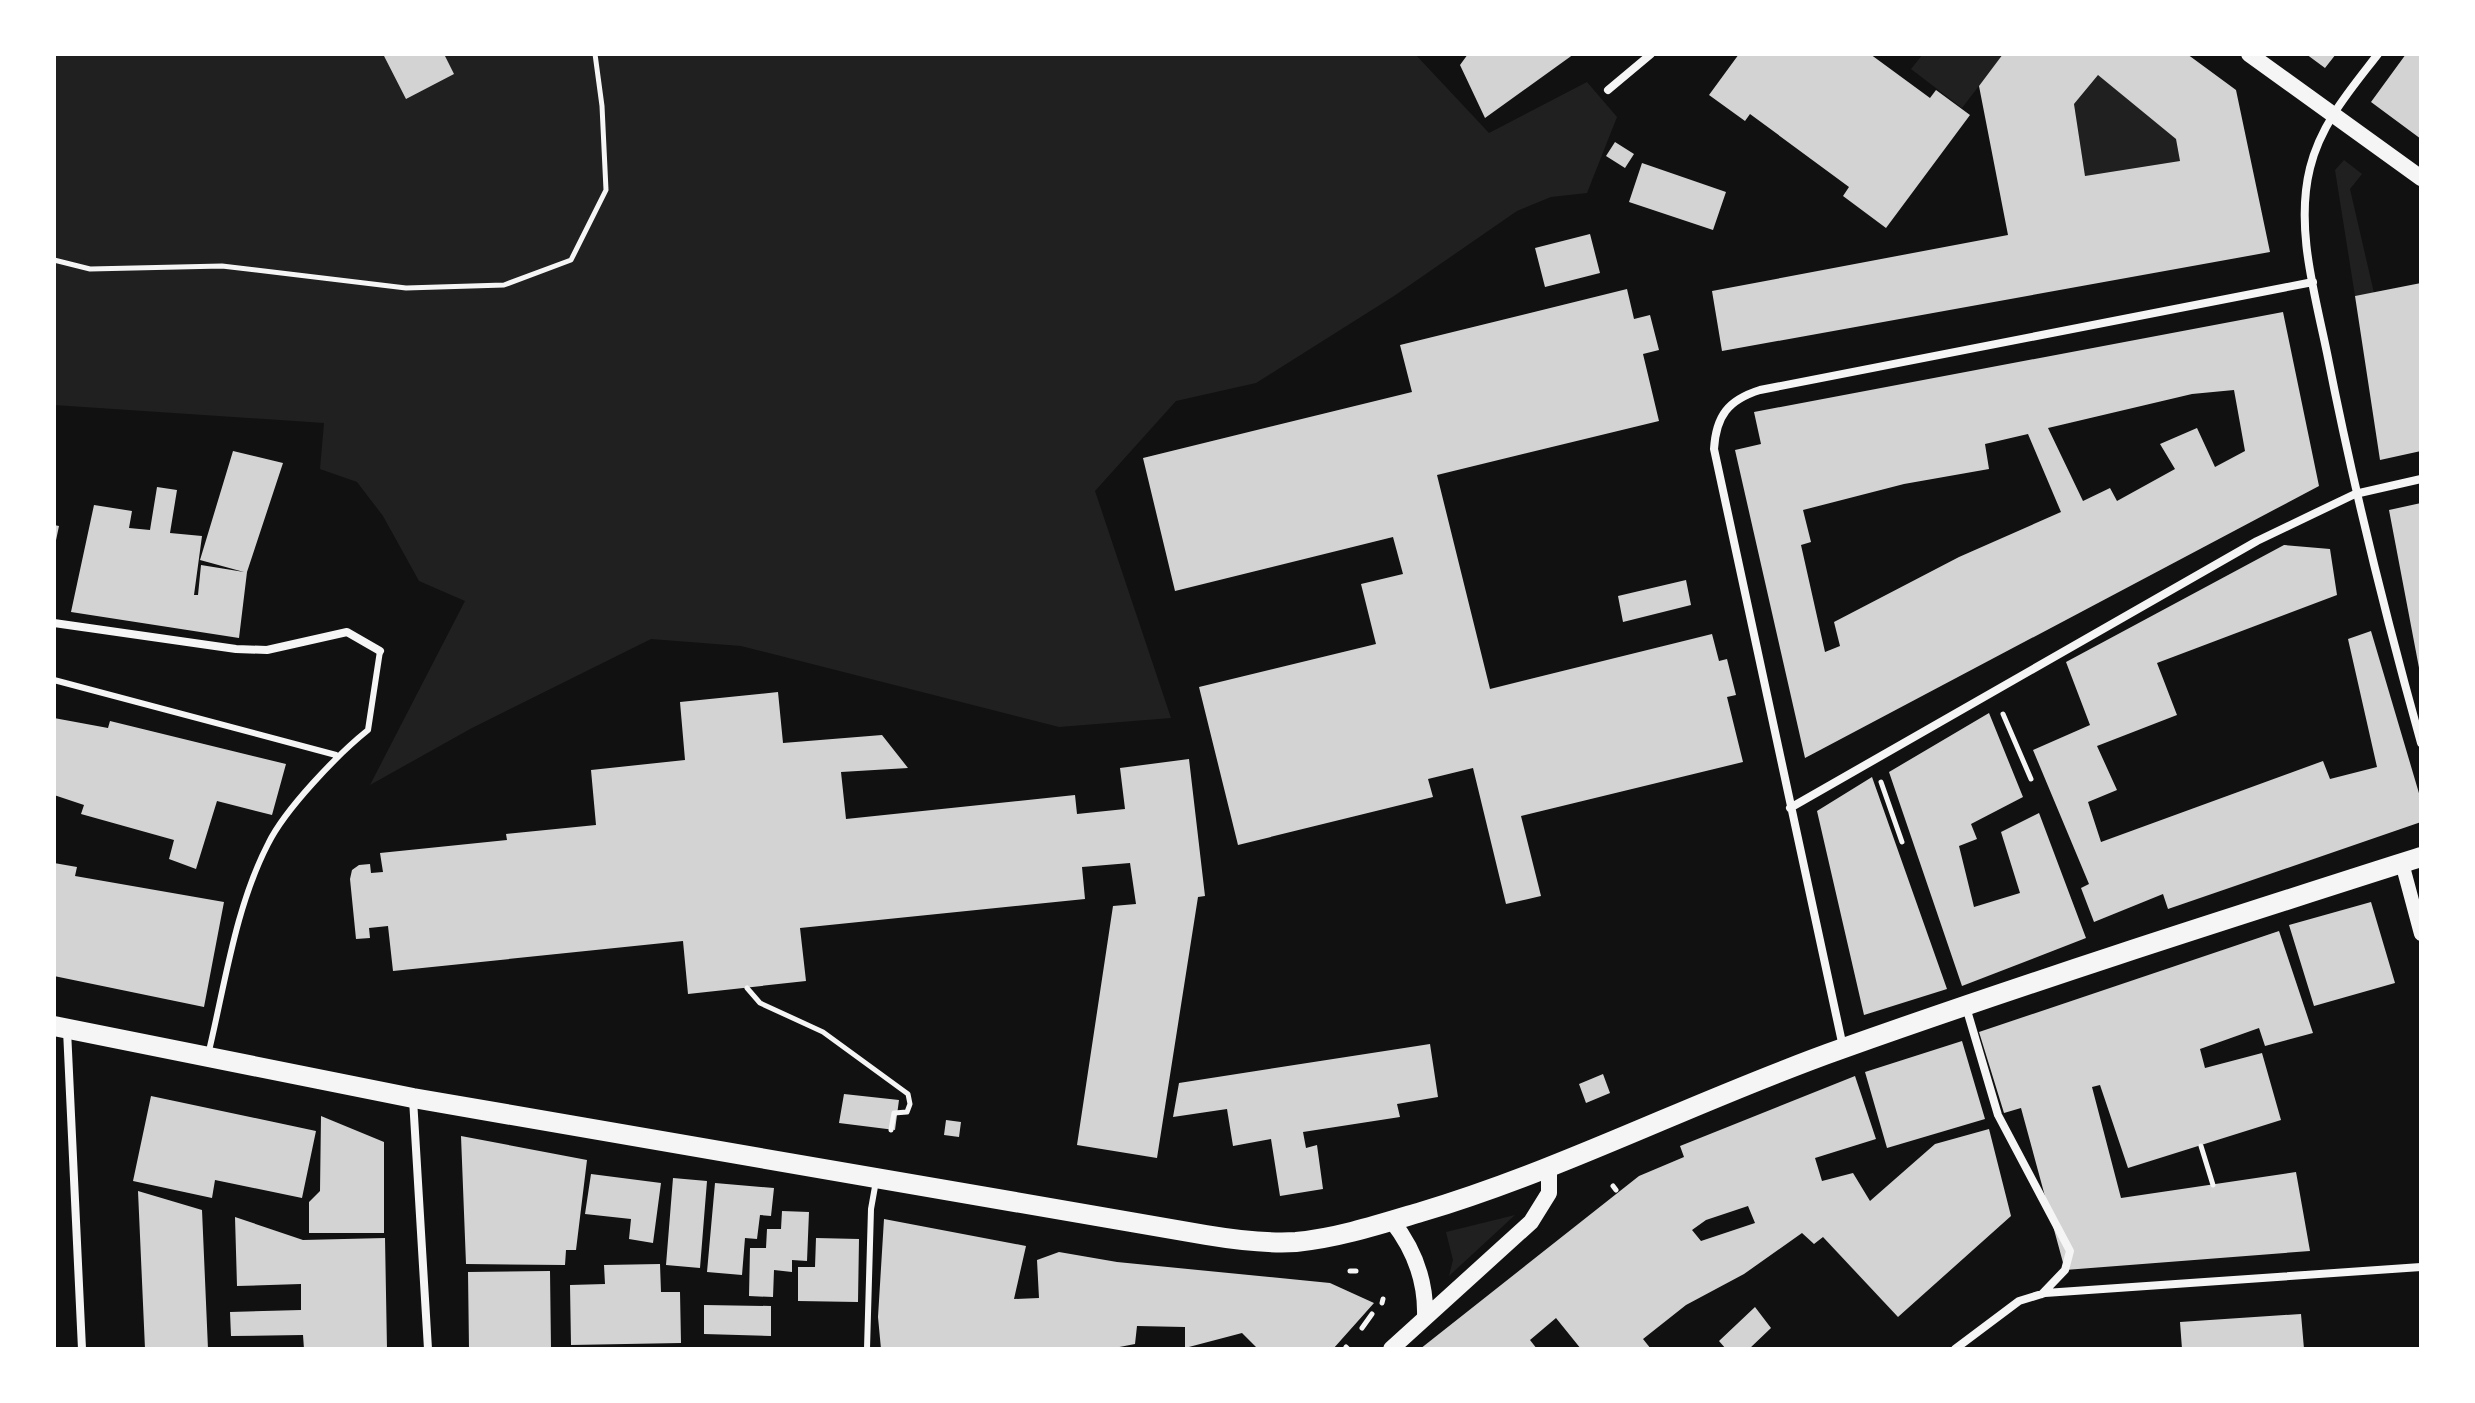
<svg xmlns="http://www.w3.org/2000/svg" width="2475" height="1403" font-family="'Libre Baskerville',serif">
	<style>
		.green { fill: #202020 }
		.building { fill: #d3d3d3; fill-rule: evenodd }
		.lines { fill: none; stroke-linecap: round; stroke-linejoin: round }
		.path { stroke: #f5f5f5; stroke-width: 5 }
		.service { stroke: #f5f5f5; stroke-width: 6 }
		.minor { stroke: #f5f5f5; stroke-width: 8 }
		.tertiary { stroke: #f5f5f5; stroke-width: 14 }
		.secondary { stroke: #f5f5f5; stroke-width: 16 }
		.primary { stroke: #f5f5f5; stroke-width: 20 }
	</style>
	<rect width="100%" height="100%" fill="#111"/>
	<path class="green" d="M54,54H1415L1489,133L1587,82L1617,117L1587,193L1551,197L1517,211L1394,296L1256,383L1176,401L1095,491L1171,718L1059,727L741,646L651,639L472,728L370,785L465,601L419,581L383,516L357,482L320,469L324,423L54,405Z
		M1923,54H1996L2001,57L1962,108L1911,69Z
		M2098,75L2176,139L2180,161L2085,176L2074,104Z
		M2344,160L2362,174L2350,189L2374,293L2355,296L2335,170Z
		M1515,1215L1449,1276L1453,1260L1446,1232Z"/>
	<path class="building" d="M383,54H444L454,74L406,99Z
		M1468,54H1574L1485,118L1460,65Z
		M1739,54H1870L1930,98L1936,90L1970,115L1886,228L1843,196L1849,187L1750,114L1745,121L1709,95Z
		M2003,54H2187L2236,90L2270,252L1722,351L1712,291L2008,235L1979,86ZM2098,75L2176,139L2180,161L2085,176L2074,104Z
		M2306,54H2336L2325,68Z
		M2406,54H2421V139L2371,102Z
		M1615,142L1634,154L1625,168L1606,156Z
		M1642,163L1726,192L1713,230L1629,202Z
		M1590,234L1600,273L1545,287L1535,248Z
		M2421,283V451L2380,460L2355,296Z
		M1627,289L1634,319L1650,315L1659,350L1643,354L1659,421L1437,475L1490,689L1712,634L1719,661L1727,659L1736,695L1727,697L1743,762L1521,816L1541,896L1506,904L1473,768L1428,779L1433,797L1238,845L1199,687L1376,644L1361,584L1403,574L1393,537L1175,591L1143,458L1412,392L1400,345Z
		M2283,312L2319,486L1805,758L1735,450L1761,444L1754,412ZM2234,390L2245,451L2215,467L2197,428L2160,444L2175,469L2117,501L2110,488L2083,501L2048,428L2192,394ZM2028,434L2061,512L1959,557L1834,622L1840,646L1825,652L1801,545L1811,542L1803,510L1904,484L1989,469L1985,444Z
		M233,451L283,463L247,572L239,638L71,612L94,505L132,511L129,528L150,530L157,487L177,490L170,533L202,536L194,595H198L201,565L244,572L200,560Z
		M2421,503V673H2420L2389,510Z
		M54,525L59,526L55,545H54Z
		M2284,545L2330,549L2337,595L2157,663L2177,715L2097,746L2117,790L2088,802L2101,842L2323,761L2330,779L2377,767L2348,639L2371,631L2421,800V822L2168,909L2163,894L2094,922L2081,888L2089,884L2033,750L2090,725L2066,662Z
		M1686,580L1691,605L1623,622L1618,596Z
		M778,692L783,743L882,735L908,768L841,772L846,819L1075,795L1077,814L1125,809L1120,768L1189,759L1205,896L1198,897L1157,1158L1077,1145L1113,906L1136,904L1130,863L1082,867L1085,899L800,928L806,981L688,994L683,941L393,971L388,926L369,928L370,938L356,939L350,879L352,870L359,865L370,864L371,873L383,872L380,853L507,840L506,834L596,825L591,770L685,760L680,702Z
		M1989,713L2023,797L1971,824L1977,839L1959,846L1974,907L2020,893L2001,832L2039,813L2086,938L1962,986L1889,772Z
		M54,718L108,728L110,721L286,764L272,815L217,801L196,869L169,859L174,840L81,814L84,805L54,795Z
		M1872,777L1947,989L1864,1015L1817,811Z
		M54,863L77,867L75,876L224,902L204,1007L54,976Z
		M2371,902L2395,983L2314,1006L2289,925Z
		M2279,931L2313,1033L2265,1046L2259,1028L2200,1049L2205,1068L2262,1053L2281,1120L2128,1168L2100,1085L2092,1087L2121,1198L2296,1172L2310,1251L2065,1270L2021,1108L2004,1113L1979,1032Z
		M1962,1041L1985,1119L1887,1148L1865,1072Z
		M1430,1044L1438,1097L1397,1104L1400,1117L1303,1132L1306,1148L1317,1145L1323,1189L1280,1196L1271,1139L1233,1146L1227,1109L1173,1117L1179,1083Z
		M1603,1074L1610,1093L1586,1103L1579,1084Z
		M1855,1076L1876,1139L1815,1158L1822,1181L1853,1173L1870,1201L1935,1144L1989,1129L2011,1216L1898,1317L1823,1237L1814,1244L1802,1233L1744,1274L1686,1305L1643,1339L1651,1349H1581L1556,1318L1530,1340L1537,1349H1420L1639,1176L1684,1157L1680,1146ZM1748,1206L1755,1223L1701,1241L1692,1230L1706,1220Z
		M844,1094L899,1100L895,1130L839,1123Z
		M151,1096L316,1131L302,1198L215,1180L212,1198L133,1181Z
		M321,1116L384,1142V1233H309V1202L320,1191Z
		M946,1120L961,1122L959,1137L944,1135Z
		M461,1136L587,1160L576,1250H566L565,1265L466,1264Z
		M591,1174L661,1183L653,1243L629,1239L631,1219L585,1214Z
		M673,1178L707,1181L700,1268L666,1265Z
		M715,1183L774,1188L771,1216L760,1215L757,1239L745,1238L742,1275L707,1272Z
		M138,1191L202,1210L208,1349H145Z
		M782,1211L809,1212L807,1261L792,1260V1272L774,1270L773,1297L749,1296L750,1248H766L767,1229H781Z
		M235,1217L303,1240L385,1238L387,1349H304L303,1335L231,1336L230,1312L301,1310V1284L237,1286Z
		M884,1219L1026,1246L1014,1299L1039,1298L1037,1260L1059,1252L1117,1262L1330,1283L1374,1303L1333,1349H1258L1242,1333L1185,1348V1327L1137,1326L1135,1344L1109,1349H881L878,1317Z
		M816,1238L859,1239L858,1302L798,1301V1267H815Z
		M660,1264L661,1292H680L681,1343L571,1345L570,1285L605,1284L604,1265Z
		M550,1271L551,1349H469L468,1272Z
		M704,1305L771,1306V1336L704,1334Z
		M1755,1307L1771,1328L1749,1349H1726L1719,1341Z
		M2301,1314L2304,1349H2182L2180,1322Z"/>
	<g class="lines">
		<path class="path" d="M54,260L90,269L222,266L406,288L504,285L571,260L606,190L602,106L595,54
			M2003,714L2031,779
			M1881,782L1902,842
			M747,988L760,1003L823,1032L908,1094L910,1104L907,1112L894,1113L891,1130
			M2201,1146L2213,1185
			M1613,1186L1616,1190
			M1350,1271H1356
			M1382,1303L1383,1299
			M1362,1328L1372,1314
			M1346,1347L1348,1349"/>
		<path class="service" d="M54,680L336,755
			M208,1055C225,985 235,908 268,844C285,809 338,754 368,730L380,651
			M867,1349L871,1209L876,1181"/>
		<path class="minor" d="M2378,54C2351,89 2321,123 2310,168C2295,228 2315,294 2327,353C2353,485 2385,614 2421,743
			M1608,90L1651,54
			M54,623L236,649L267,650L347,632L380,651
			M1790,808L2257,541L2355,494L2421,479
			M1966,1007L1998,1115L2070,1251L2065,1270L2042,1294
			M67,1030L82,1349
			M1843,1047L1714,449C1716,416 1728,400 1760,390L2313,282
			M413,1099L428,1349
			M1955,1349L2019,1301L2045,1293L2421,1267"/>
		<path class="tertiary" d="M2402,863L2421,934"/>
		<path class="secondary" d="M2249,54L2421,178
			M1392,1221C1414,1249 1426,1280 1425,1316
			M1391,1349L1531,1222L1549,1193V1168"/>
		<path class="primary" d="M54,1026L413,1098L1206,1235C1236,1240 1266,1244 1296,1242C1338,1238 1381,1224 1421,1212C1565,1169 1699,1099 1841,1049C2032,981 2227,919 2421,857"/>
	</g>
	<rect width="2475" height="1403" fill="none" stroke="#ffffff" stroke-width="112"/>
</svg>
